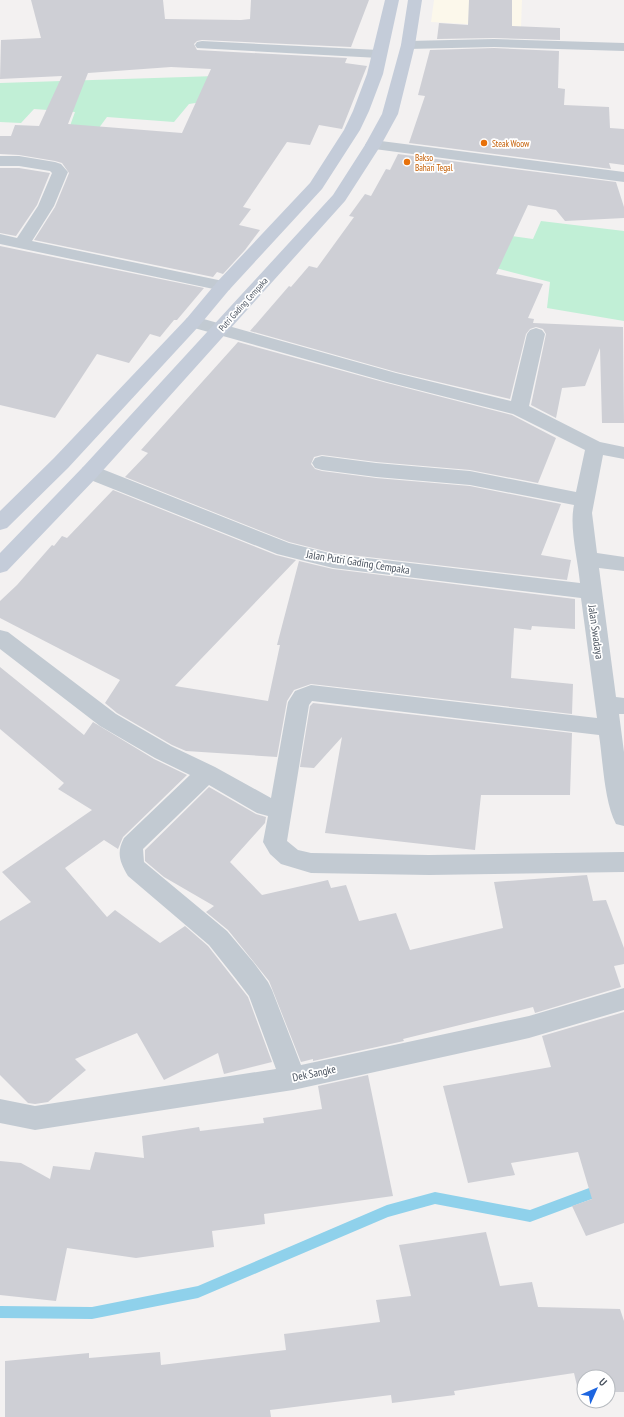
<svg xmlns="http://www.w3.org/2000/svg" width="624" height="1417" font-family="'PT Sans Narrow',sans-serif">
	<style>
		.commercial { fill: #fcf8eb }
		.green { fill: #c1efd6 }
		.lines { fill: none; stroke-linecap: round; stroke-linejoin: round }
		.stream { fill: #8fd1eb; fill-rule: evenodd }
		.building { fill: #cecfd5; fill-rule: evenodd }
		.street { fill: #c2cad2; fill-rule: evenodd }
		.secondary { fill: #c4ccd9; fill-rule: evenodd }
		.food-dot { fill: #e8710a; stroke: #fff; stroke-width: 1.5 }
		.labels { text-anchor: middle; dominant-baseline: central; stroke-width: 3.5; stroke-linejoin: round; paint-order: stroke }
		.far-food-label { font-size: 9px; fill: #c56008; stroke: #fff; text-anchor: start }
		.far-street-label { font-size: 9px; fill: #49525e; stroke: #fff }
		.street-label { font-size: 11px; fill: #49525e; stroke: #fff }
	</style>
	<rect width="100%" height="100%" fill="#f3f1f1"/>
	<path class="commercial" d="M434,0H522L521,27L431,22Z"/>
	<path class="green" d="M216,76L208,101L189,104L174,122L107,117L87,144L63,145L75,112L34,109L21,123L0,122V83Z
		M541,221L624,231V321L547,308L550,282L461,259L477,231L533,239Z"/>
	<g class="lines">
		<path class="stream" d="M624,1175V1187L530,1222L435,1204L388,1217L198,1298L92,1319L0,1318V1306L92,1307L198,1286L387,1205L435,1192L530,1210Z"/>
	</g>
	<path class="building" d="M31,0H163L165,19L241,20L250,19L251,0H369L351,47L202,40L197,41L194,44L197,50L347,58L345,63L367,66L342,129L319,125L310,145L287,142L243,207L251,209L239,225L260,230L245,250L223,274L217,272L213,277L34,240L55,207L69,173L62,163L55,161L19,155L0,154V136H11L15,125L39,126L62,76L0,79L1,40L41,38ZM171,67L211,69L182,133L68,124L88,73Z
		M469,0H512V26L560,28V40L494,38L437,39L439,23L468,25Z
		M494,48L559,51L558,88L565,89L564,105L609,107L610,128L624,129V165L609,163L611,169L409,143L425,96L418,95L430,50Z
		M398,154L616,182L624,207V218L565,221L556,210L528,205L496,274L543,284L528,318L534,319L533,323L623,327L624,423H602L600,348L585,386L562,388L556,418L531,405L546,334L543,329L536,327L530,329L526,334L510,399L396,372L250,331L289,286L291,287L309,266L317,268L354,217L349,216L365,194L371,196L386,169L390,170Z
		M0,168H19L50,173L37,205L16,236L0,233Z
		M0,246L204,288L177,320H174L160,337L150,334L129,363L97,354L55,418L0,405Z
		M238,342L387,383L512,415L556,438L538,483L470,470L376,462L322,455L314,457L311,464L315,469L322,471L376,478L470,486L561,504L541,555L571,560L567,580L333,553L289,542L125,477L148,453L141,450Z
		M113,490L276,555L296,560L175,686L268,701L280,645H277L299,561L333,569L575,599V629L532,626L531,630L514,628L511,678L573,684L572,714L311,684L294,690L287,701L277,757L186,751L172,745L117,713L105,703L120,680L0,618V601L17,585L52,545L54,546L62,536L67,538Z
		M0,667L84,735L93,722L154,759L187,775L123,837L118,849L104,840L65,868L107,917L115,910L160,943L185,926L208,946L248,997L272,1062L224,1074L218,1053L164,1080L137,1033L75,1059L86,1070L48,1102L35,1104L28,1103L0,1075V921L31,902L2,872L92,810L58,789L64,783L0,729Z
		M313,703L572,733L570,795H481L475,850L325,833L342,737L314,768L300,767L310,706Z
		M209,787L256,814L266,817L265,823L230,862L262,895L328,880L331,888L346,885L359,921L396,913L410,950L503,928L494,882L587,875L593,901L606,900L624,948V964L614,966L621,987L535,1013L533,1007L403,1039L404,1041L313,1061V1059L301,1062L269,981L228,930L206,912L214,906L164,877L145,861V850Z
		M624,1012V1223L586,1236L572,1206L592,1199L578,1152L511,1163L515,1175L468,1183L443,1086L551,1067L542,1036Z
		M368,1075L393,1196L264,1214L265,1224L212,1231L214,1247L136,1258L67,1248L56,1301L0,1295V1161L21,1163L50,1179L53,1166L90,1170L95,1152L144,1158L142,1136L199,1127L200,1131L264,1123L263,1118L322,1109L318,1086Z
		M486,1232L500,1286L532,1282L538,1307L620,1309L624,1321V1392H608V1377H584V1391L578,1390L574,1373L454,1391L455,1395L392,1403L391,1395L270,1410L271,1417H5V1361L89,1353V1358L160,1352L161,1365L286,1350L284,1334L380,1322L376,1300L411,1296L399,1245Z"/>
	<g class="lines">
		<path class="street" d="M494,39L624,43V51L494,47L408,49L403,48L401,45L403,42L408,41Z
			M202,41L379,50L384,51L386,54L384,57L379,58L197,48L195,45L197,42Z
			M373,140L624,172V182L367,148L365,145L367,142Z
			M0,156H19L55,162L61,164L68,172L54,206L32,241L223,281L229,282L232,286L229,290L223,291L0,244V234L17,238L38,206L52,173L50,171L19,166H0Z
			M193,316L396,373L511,401L527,334L530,330L536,328L542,330L545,334L529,406L600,442L624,447V459L603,455L592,513L597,553L624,557V571L599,568L616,697L624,698V714H619L624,752V826L616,824C604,801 603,761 599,735L312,701L309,705L287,841L298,850L311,853L429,855L624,852V872L429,875L311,873L281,864L270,854L263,842L268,816L257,813L209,785L143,849L144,862L227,931L254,963L268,982L272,990L301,1065L529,1016L624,988V1010L529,1038L293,1090L35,1130L0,1123V1099L35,1106L276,1069L249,996L236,979L209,945L128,876C120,862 116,853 124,838L190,775L155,758L100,726L0,649V630L8,632L116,714L171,746L215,767L271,798L288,702L295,691L311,685L597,718L581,598L333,568L277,554L83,477L80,472L83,467L90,465L97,467L289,543L333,554L580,583C578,560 569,527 574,505L470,485L376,477L322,470L315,468L312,463L315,458L322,456L376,463L470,471L576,492L585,450L513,414L387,382L187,326L184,322L187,318Z"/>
		<path class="secondary" d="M385,0H399L383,74L369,111L360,130L322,189L229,290L199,326L68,468L7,528L0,530V511L54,458L187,318L217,282L310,183L344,130L353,111L367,74Z
			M408,0H422L415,45L398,114L381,145L345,201L97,477L7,571L0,573V553L83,467L333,195L365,145L382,114L401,45Z"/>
	</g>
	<g class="food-dot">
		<circle cx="484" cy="143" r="4"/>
		<circle cx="407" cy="162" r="4"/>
	</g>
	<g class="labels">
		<g class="far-food-label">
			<text x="492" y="143">Steak Woow</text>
			<text x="415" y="157">Bakso<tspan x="415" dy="10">Bahari Tegal</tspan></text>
		</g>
		<g class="far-street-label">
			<text transform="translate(243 304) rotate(-48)">Putri Gading Cempaka</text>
		</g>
		<g class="street-label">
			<text transform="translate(358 562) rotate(9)">Jalan Putri Gading Cempaka</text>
			<text transform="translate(596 632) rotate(82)">Jalan Swadaya</text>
			<text transform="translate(314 1073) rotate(-12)">Dek Sangke</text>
		</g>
	</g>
	<g transform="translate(596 1389) rotate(45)"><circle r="19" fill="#ffffff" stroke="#b6babf"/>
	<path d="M0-3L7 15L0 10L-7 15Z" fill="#1d65e0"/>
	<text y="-6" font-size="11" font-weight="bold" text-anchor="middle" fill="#49525e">U</text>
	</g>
</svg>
